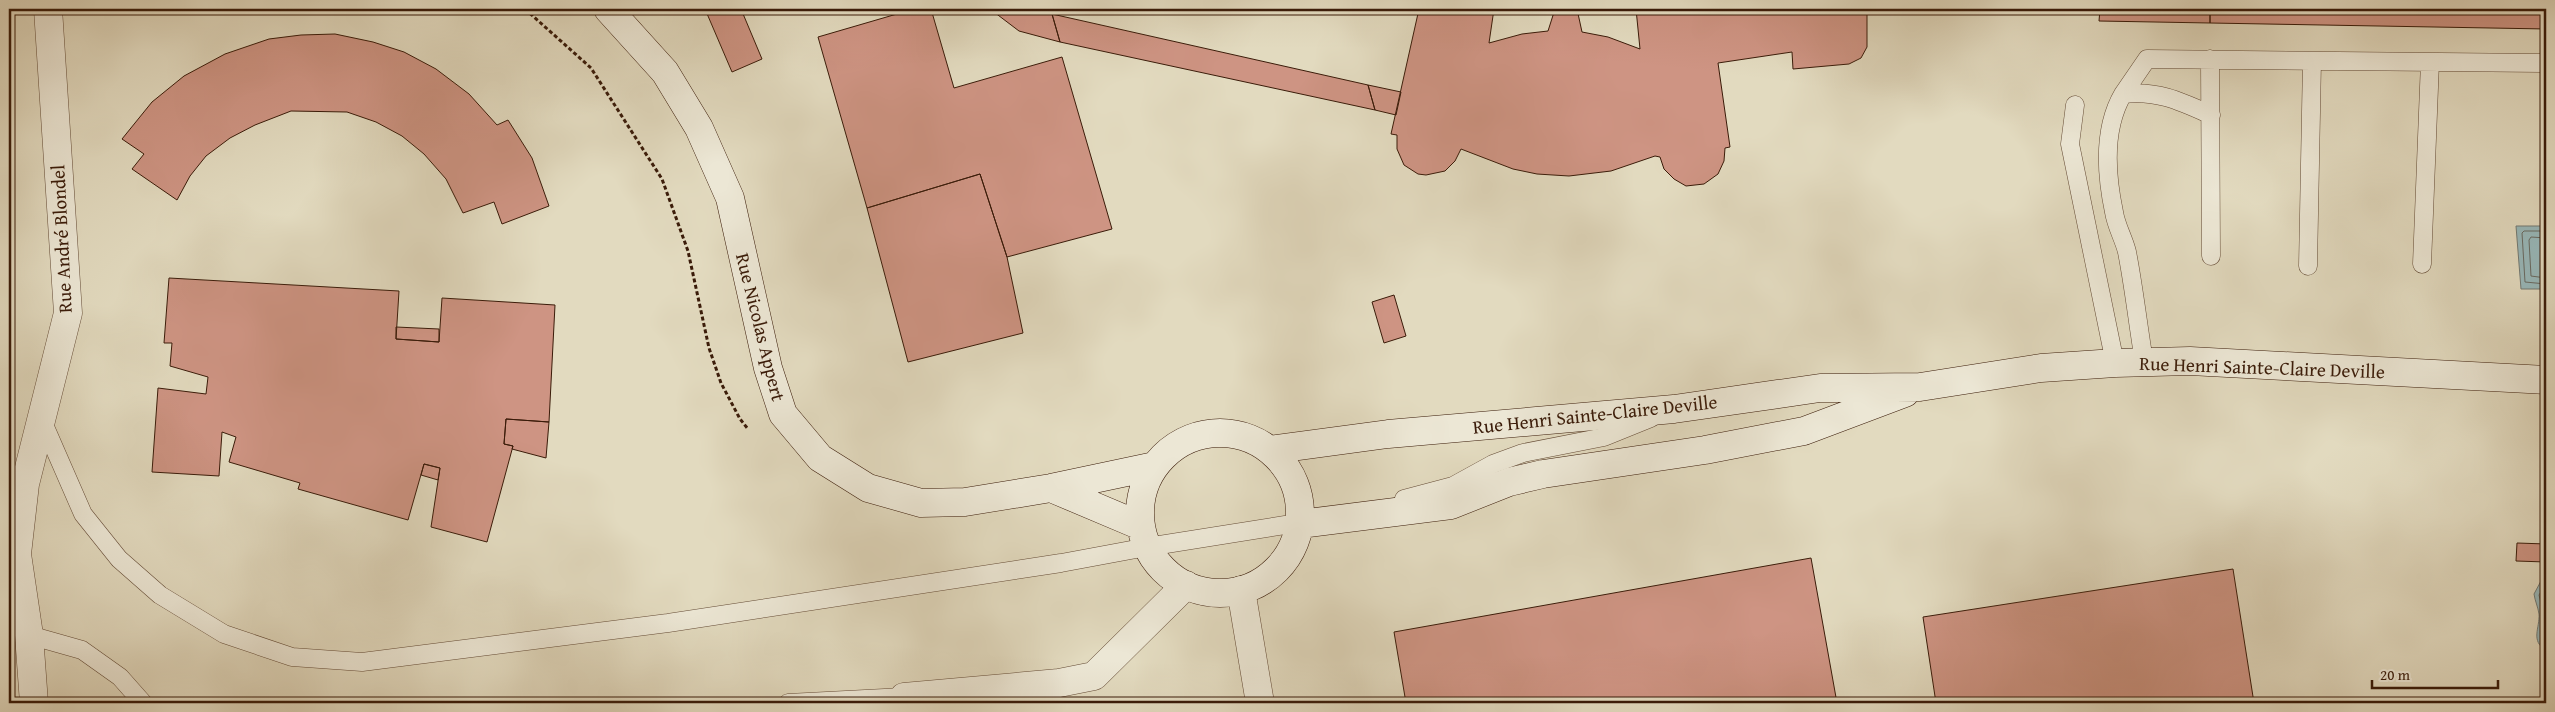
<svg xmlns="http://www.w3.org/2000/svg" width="2555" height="712" font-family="'Gentium Book Plus',serif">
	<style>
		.water { fill: #98b8ba; stroke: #727973 }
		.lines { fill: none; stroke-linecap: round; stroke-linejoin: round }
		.shore { stroke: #696a62; stroke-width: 1 }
		.building { fill: #ce9483; stroke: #3a1b09 }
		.lane-casing { stroke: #644b36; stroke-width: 19 }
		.street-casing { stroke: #644b36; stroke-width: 29 }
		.secondary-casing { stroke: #3a1b09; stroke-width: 29 }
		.path { stroke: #3a1b09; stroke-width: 3; stroke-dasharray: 4 2.5; stroke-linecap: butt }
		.lane { stroke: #ece7d5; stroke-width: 18 }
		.street { stroke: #ece7d5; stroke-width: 28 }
		.secondary { stroke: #ece7d5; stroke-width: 28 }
		.labels { text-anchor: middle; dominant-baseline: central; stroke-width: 4; stroke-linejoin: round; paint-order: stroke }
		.street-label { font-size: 19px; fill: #3a1b09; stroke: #ece7d5 }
	</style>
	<rect width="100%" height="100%" fill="#e2dabf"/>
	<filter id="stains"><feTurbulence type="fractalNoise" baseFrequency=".004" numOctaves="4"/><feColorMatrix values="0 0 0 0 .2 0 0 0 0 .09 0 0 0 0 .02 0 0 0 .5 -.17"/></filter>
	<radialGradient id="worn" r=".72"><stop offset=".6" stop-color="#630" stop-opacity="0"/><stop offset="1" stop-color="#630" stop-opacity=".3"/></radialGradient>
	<path class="water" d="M2516,226H2546V289H2521Z
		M2546,579V650C2530,641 2540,628 2539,614C2538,607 2535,601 2534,594L2541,581Z"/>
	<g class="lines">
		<path class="shore" d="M2546,231H2524L2522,233L2525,282L2546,284
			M2546,238L2531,237L2529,240L2531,276L2546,278
			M2546,584L2539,595L2544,615L2541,634L2546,644"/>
	</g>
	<path class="building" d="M705,9H741L762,59L732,72Z
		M914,9H931L954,88L1062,57L1112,229L1007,257L980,174L867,208L818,37Z
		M990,9H1035L1052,14L1060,42L1019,31Z
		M1419,9H1494L1489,43L1522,34L1548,31L1555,9H1577L1582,32L1608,37L1640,49L1636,9H1867V47L1861,58L1849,64L1793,69L1792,52L1718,63L1730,147L1725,148L1724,161L1718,174L1704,184L1686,186L1674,179L1664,169L1660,157L1655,156L1611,171L1569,176L1537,174L1513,169L1461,149L1455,161L1445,171L1426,175L1418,174L1404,165L1397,149V135L1391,134Z
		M2100,9H2210V23L2099,21Z
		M2210,9H2546V29L2210,23Z
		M1052,14L1368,85L1375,110L1060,42Z
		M335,34L373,42L404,52L436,69L469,94L497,125L508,120L532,158L549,206L502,224L494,202L463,213L446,179L424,154L402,136L376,122L347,112L291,111L255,125L230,138L206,156L190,176L177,200L132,169L144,154L122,139L152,102L184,76L225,54L269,39L301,35Z
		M1368,85L1401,92L1396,115L1375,110Z
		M980,174L1007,257L1023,333L908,362L867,208Z
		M169,278L399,291L396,339L439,342L442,298L555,305L549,422L506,419L504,444L513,446L487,542L431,527L440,468L424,464L408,520L298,489L300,483L229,462L236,437L222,432L219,476L152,472L158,388L206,394L208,377L170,366L172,343H164Z
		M1394,295L1406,336L1384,343L1372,302Z
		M396,327L439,329V342L396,339Z
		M506,419L549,422L546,458L512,449L513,446L504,444Z
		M424,464L440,468L438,480L421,475Z
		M2517,543L2546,544V562L2516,561Z
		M1811,558L1837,703H1406L1394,632Z
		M2233,569L2254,703H1936L1923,617Z"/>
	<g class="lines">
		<g class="lane-casing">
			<path id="lane" d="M2210,59L2211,256
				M2123,94L2147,59L2546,63
				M2075,105L2070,144L2115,363
				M2422,264L2430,62
				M2308,266L2312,61
				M2144,361C2138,325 2134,288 2127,252C2124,239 2116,226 2114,212C2106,174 2103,128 2123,94C2157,90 2180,101 2211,115
				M42,420L83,514L119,559L160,595L224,634L292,657L362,662L668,623L1061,563L1147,547L1310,521
				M1404,499L1453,486L1493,464L1523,453L1604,437L1651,418
				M29,635L82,650L120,677L143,703
				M1014,686L1017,703
				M788,703L904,697"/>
		</g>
		<g class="street-casing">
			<path id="street" d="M1241,590L1260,703
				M34,703L29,635L17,554L25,484L68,313L48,9
				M900,703L904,697L1059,683L1094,676L1186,585"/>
		</g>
		<g class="secondary-casing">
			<path id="secondary" d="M608,9L665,72L699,128L730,198L768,368L783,414L820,458L868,488L921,503L965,502L1051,488L1155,466
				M1140 513a80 80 0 1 1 160 0a80 80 0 1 1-160 0Z
				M1270,450L1388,434L1674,409L1820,388L1920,387L2041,368L2115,363L2190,361L2546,380
				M1051,488L1141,526
				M1300,524L1451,505L1509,482L1543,474L1705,450L1804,431L1905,393"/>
		</g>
		<path class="path" d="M525,9L591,68L662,179L688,251L709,348L721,383L740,419L748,429"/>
		<use href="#lane" class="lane"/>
		<use href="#street" class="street"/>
		<use href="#secondary" class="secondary"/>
	</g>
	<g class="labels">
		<g class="street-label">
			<text transform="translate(61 239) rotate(-93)">Rue André Blondel</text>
			<text transform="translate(761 327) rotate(76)">Rue Nicolas Appert</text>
			<text transform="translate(2262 367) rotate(2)">Rue Henri Sainte-Claire Deville</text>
			<text transform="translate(1595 414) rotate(-6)">Rue Henri Sainte-Claire Deville</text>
		</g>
	</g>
	<rect width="2555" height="712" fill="none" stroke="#e2dabf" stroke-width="30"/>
	<rect x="10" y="10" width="2535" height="692" fill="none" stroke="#3a1b09" stroke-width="2.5"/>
	<rect x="15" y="15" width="2525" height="682" fill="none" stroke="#3a1b09"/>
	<path d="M2372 680v8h126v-8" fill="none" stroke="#3a1b09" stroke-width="2.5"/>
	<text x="2380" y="680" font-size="15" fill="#3a1b09" stroke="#ece7d5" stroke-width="4" paint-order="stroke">20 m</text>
	<rect width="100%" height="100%" filter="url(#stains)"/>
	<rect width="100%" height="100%" fill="url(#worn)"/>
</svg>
